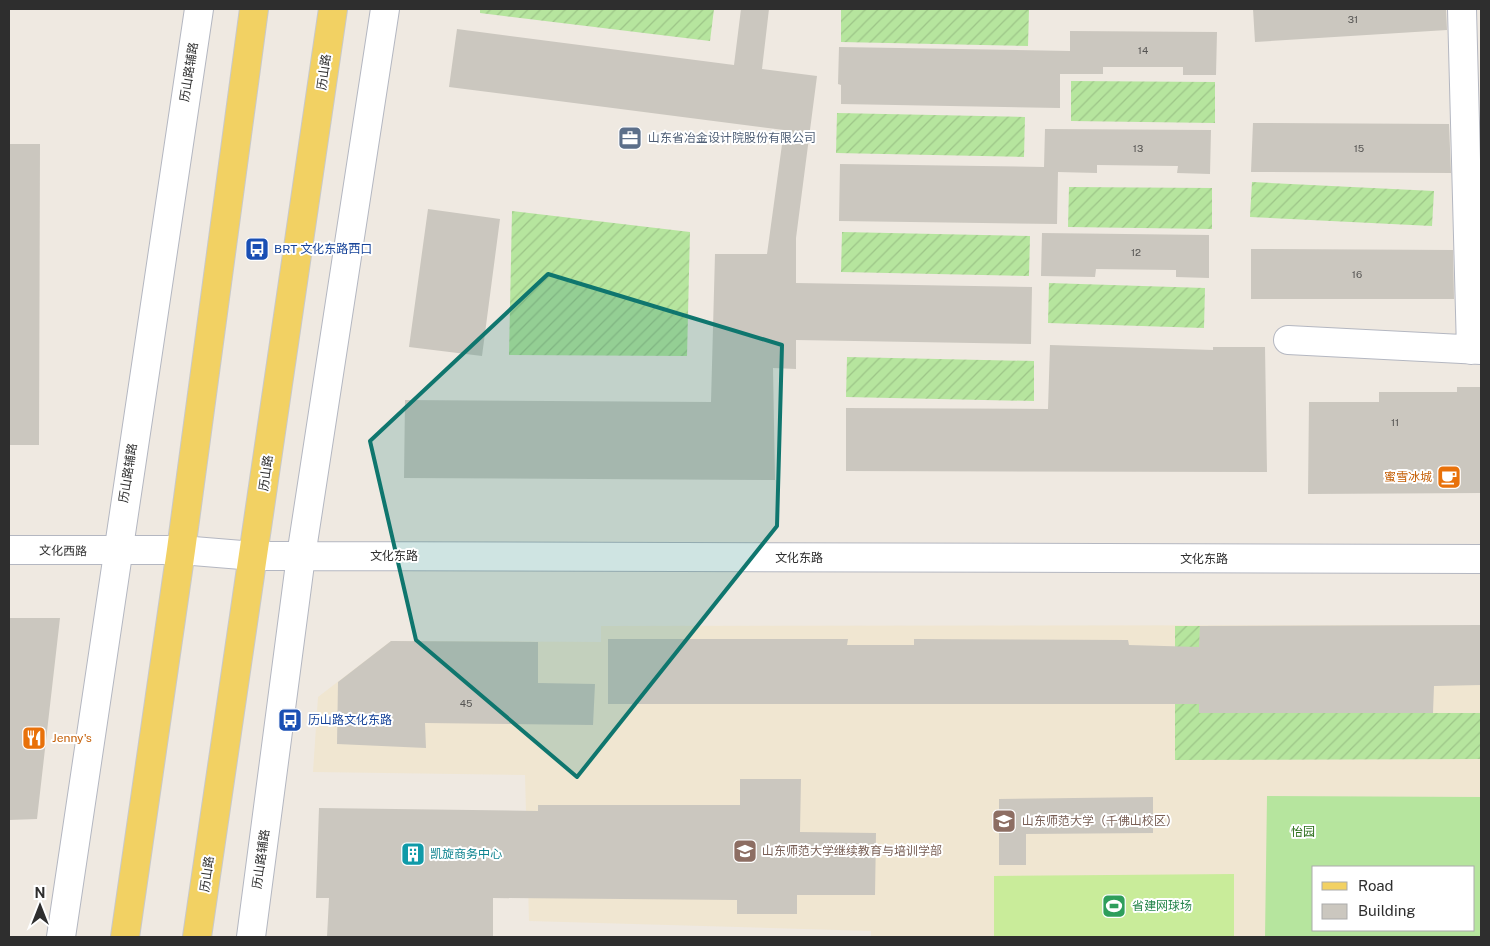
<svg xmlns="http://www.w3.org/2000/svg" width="1490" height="946" font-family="'Public Sans','Noto Sans SC',sans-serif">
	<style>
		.education { fill: #f0e6d1; fill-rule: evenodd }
		.grass { fill: #b6e59e; fill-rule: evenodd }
		.garden { fill: url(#garden-furrows) }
		.pitch { fill: #c9ec9a }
		.building { fill: #cbc7bf }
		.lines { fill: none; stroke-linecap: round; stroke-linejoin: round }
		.street-casing { stroke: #b4b7c1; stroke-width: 30 }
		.secondary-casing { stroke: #b4b7c1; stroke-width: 30 }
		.primary-casing { stroke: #c9c9c9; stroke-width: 30 }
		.street { stroke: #fff; stroke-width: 28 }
		.secondary { stroke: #fff; stroke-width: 28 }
		.primary { stroke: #f2d163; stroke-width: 28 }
		.marked { fill: #0f766e; fill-opacity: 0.2; stroke: #0f766e; stroke-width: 4; stroke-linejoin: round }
		.labels { text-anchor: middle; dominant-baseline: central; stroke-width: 4; stroke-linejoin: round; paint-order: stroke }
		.number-label { font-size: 10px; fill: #555452 }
		.street-label { font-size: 12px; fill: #2e2e2e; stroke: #fff }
		.service-label { font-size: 12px; fill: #4e5e75; stroke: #fff; text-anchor: start }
		.transit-label { font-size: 12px; fill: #164399; stroke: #fff; text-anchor: start }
		.food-label { font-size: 12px; fill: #c56008; stroke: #fff; text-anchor: end }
		.education-label { font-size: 12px; fill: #785e54; stroke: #fff; text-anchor: start }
		.park-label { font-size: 12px; fill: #2c6e1b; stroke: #fff }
		.culture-label { font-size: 12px; fill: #0d838f; stroke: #fff; text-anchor: start }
		.leisure-label { font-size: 12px; fill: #27864d; stroke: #fff; text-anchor: start }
	</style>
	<defs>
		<pattern id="garden-furrows" width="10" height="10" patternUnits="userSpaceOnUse" patternTransform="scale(1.25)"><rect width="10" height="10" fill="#b6e59e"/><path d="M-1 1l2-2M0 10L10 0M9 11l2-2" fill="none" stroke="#9dc588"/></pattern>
	</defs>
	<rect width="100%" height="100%" fill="#efe9e1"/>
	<path class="education" d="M1481,625V937H871V931L529,921L525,775L313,772L318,697L391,641L601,642V626ZM1314,867H1474V930H1314Z"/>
	<path class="grass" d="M1267,796L1481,797V937H1265ZM1314,867H1474V930H1314Z"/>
	<path class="garden" d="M480,9H714L710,41L480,13Z
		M841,9H1029L1028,46L841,42Z
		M1071,81L1215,82V123L1071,121Z
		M837,113L1025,117L1024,157L836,153Z
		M1252,182L1434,191L1432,226L1250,217Z
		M1069,187L1212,188V229L1068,227Z
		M512,211L690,232L687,356L509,355Z
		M842,232L1030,236L1029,276L841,272Z
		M1049,283L1205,288L1204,328L1048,323Z
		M847,357L1034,361V401L846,397Z
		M1175,626H1200L1199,713H1481V759L1175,760Z"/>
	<path class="pitch" d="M1234,874V937H994V876Z"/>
	<path class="building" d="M741,9H769L762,69L817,76L796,238V283L1032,287L1031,344L796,340V369L773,368L775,480L404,478L405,400L711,402L715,254H767L784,130L449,87L457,29L734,65Z
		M1253,9H1446L1447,30L1255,42Z
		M1070,31L1217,32L1216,75H1183V67H1103V74H1060V108L841,104V85L838,84L839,47L1070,51Z
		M1253,123L1449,124L1451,173L1251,172Z
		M1045,129L1211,130L1210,174L1177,173L1178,166L1097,165V173L1058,172L1057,224L839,221L840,164L1044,167Z
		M9,144H40L39,445H9Z
		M428,209L500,219L482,356L409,347Z
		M1042,233L1209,235V278L1176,277V270L1096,269L1095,277L1041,276Z
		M1251,249L1453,250L1454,299H1251Z
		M1050,345L1213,350V347H1265L1267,472L846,471V408L1048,409Z
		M1457,387H1481V493L1308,494L1309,402H1379V392H1457Z
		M9,618H60L37,819L9,820Z
		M1481,625V685L1434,686L1433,713H1199V704H608V639H848L847,645H914V639L1128,640L1129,645L1199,647L1200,626Z
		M391,641L538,642V683L595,684L593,725L425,723L426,748L337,744L338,682Z
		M740,779H801L800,832L876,833L875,895H797V914H737V900L493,898V937H327L329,898H316L319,808L538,811V805H740Z
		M1153,797V833L1026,834V865H999V799Z"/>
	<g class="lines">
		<g class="street-casing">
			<path id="street" d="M1462,9L1471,350
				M1288,340L1481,350"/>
		</g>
		<g class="secondary-casing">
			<path id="secondary" d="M9,550H181L254,556H301L1481,559
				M61,937L199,9
				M251,937L301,556L385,9"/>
		</g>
		<g class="primary-casing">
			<path id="primary" d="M125,937L181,550L254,9
				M197,937L333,9"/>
		</g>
		<use href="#street" class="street"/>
		<use href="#secondary" class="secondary"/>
		<use href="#primary" class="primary"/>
	</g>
	<path class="marked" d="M548,274L782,345L777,526L577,777L416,640L370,441Z"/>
	<defs>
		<g id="office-square" transform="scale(1.25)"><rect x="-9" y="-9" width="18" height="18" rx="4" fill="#5c6f8a" stroke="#fff"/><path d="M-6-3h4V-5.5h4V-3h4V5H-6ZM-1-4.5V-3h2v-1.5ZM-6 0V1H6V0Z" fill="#fff"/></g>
		<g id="bus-square" transform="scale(1.25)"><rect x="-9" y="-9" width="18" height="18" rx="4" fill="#1a4fb4" stroke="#fff"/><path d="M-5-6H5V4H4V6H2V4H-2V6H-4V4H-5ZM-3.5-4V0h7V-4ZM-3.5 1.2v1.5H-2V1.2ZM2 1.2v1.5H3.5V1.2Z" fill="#fff"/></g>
		<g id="cafe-square" transform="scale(1.25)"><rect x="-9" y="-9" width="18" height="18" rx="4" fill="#e8710a" stroke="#fff"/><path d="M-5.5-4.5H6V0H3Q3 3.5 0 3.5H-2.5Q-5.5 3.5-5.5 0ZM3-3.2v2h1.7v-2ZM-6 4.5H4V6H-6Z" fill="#fff"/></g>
		<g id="restaurant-square" transform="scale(1.25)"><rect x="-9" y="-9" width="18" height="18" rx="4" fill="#e8710a" stroke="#fff"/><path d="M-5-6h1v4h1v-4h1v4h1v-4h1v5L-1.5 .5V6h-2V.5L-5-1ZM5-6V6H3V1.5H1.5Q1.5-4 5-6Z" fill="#fff"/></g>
		<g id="university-square" transform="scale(1.25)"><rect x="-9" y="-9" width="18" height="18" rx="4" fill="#8d6e63" stroke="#fff"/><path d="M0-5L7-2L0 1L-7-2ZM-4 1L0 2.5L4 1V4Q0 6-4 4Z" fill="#fff"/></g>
		<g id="building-square" transform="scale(1.25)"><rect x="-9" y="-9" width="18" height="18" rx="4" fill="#0f9aa8" stroke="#fff"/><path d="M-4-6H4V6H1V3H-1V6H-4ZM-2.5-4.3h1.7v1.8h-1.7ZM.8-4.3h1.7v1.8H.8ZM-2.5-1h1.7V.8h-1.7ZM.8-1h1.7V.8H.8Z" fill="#fff"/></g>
		<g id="stadium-square" transform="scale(1.25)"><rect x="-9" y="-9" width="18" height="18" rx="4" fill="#2e9e5b" stroke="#fff"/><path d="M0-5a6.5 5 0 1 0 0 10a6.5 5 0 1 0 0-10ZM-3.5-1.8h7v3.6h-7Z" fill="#fff"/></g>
	</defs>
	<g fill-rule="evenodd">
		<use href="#office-square" x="630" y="138"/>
		<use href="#bus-square" x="257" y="249"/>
		<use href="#cafe-square" x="1449" y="477"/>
		<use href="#bus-square" x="290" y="720"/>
		<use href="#restaurant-square" x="34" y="738"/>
		<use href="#university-square" x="1004" y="821"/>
		<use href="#university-square" x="745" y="851"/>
		<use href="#building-square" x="413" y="854"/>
		<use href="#stadium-square" x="1114" y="906"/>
	</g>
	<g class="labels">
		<g class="number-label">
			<text x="1353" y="19">31</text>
			<text x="1143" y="50">14</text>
			<text x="1138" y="148">13</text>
			<text x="1359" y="148">15</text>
			<text x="1136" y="252">12</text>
			<text x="1357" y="274">16</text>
			<text x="1395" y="422">11</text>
			<text x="466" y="703">45</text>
		</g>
		<g class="street-label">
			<text transform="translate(189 72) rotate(-81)">历山路辅路</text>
			<text transform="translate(324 72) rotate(-82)">历山路</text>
			<text transform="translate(128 473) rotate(-81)">历山路辅路</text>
			<text transform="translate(266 473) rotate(-82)">历山路</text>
			<text transform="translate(63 551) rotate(1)">文化西路</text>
			<text x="394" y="556">文化东路</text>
			<text x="799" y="558">文化东路</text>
			<text x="1204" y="559">文化东路</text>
			<text transform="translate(261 859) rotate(-82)">历山路辅路</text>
			<text transform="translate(207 874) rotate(-82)">历山路</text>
		</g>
		<g class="service-label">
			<text x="648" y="138">山东省冶金设计院股份有限公司</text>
		</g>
		<g class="transit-label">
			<text x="274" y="249">BRT 文化东路西口</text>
			<text x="308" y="720">历山路文化东路</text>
		</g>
		<g class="food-label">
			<text x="1432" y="477">蜜雪冰城</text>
			<text x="52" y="738" text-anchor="start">Jenny's</text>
		</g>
		<g class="education-label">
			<text x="1022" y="821">山东师范大学（千佛山校区）</text>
			<text x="762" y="851">山东师范大学继续教育与培训学部</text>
		</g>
		<g class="park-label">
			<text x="1303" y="832">怡园</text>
		</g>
		<g class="culture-label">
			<text x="430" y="854">凯旋商务中心</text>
		</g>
		<g class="leisure-label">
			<text x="1132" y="906">省建网球场</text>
		</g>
	</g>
	<rect width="1490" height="946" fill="none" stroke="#2e2e2e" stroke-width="20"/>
	<rect x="1312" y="866" width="162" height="65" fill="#ffffff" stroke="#ababab"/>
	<rect x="1322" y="882" width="25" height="8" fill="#f2d163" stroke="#ababab"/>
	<text x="1358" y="891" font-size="15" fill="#2e2e2e">Road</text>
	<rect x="1322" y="904" width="25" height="15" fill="#cbc7bf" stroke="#ababab"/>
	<text x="1358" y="916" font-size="15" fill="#2e2e2e">Building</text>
	<g transform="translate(40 906)" stroke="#ffffff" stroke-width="4" paint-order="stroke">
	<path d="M0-4L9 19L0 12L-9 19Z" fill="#2e2e2e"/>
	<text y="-8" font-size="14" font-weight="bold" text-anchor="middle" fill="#2e2e2e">N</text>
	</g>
</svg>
